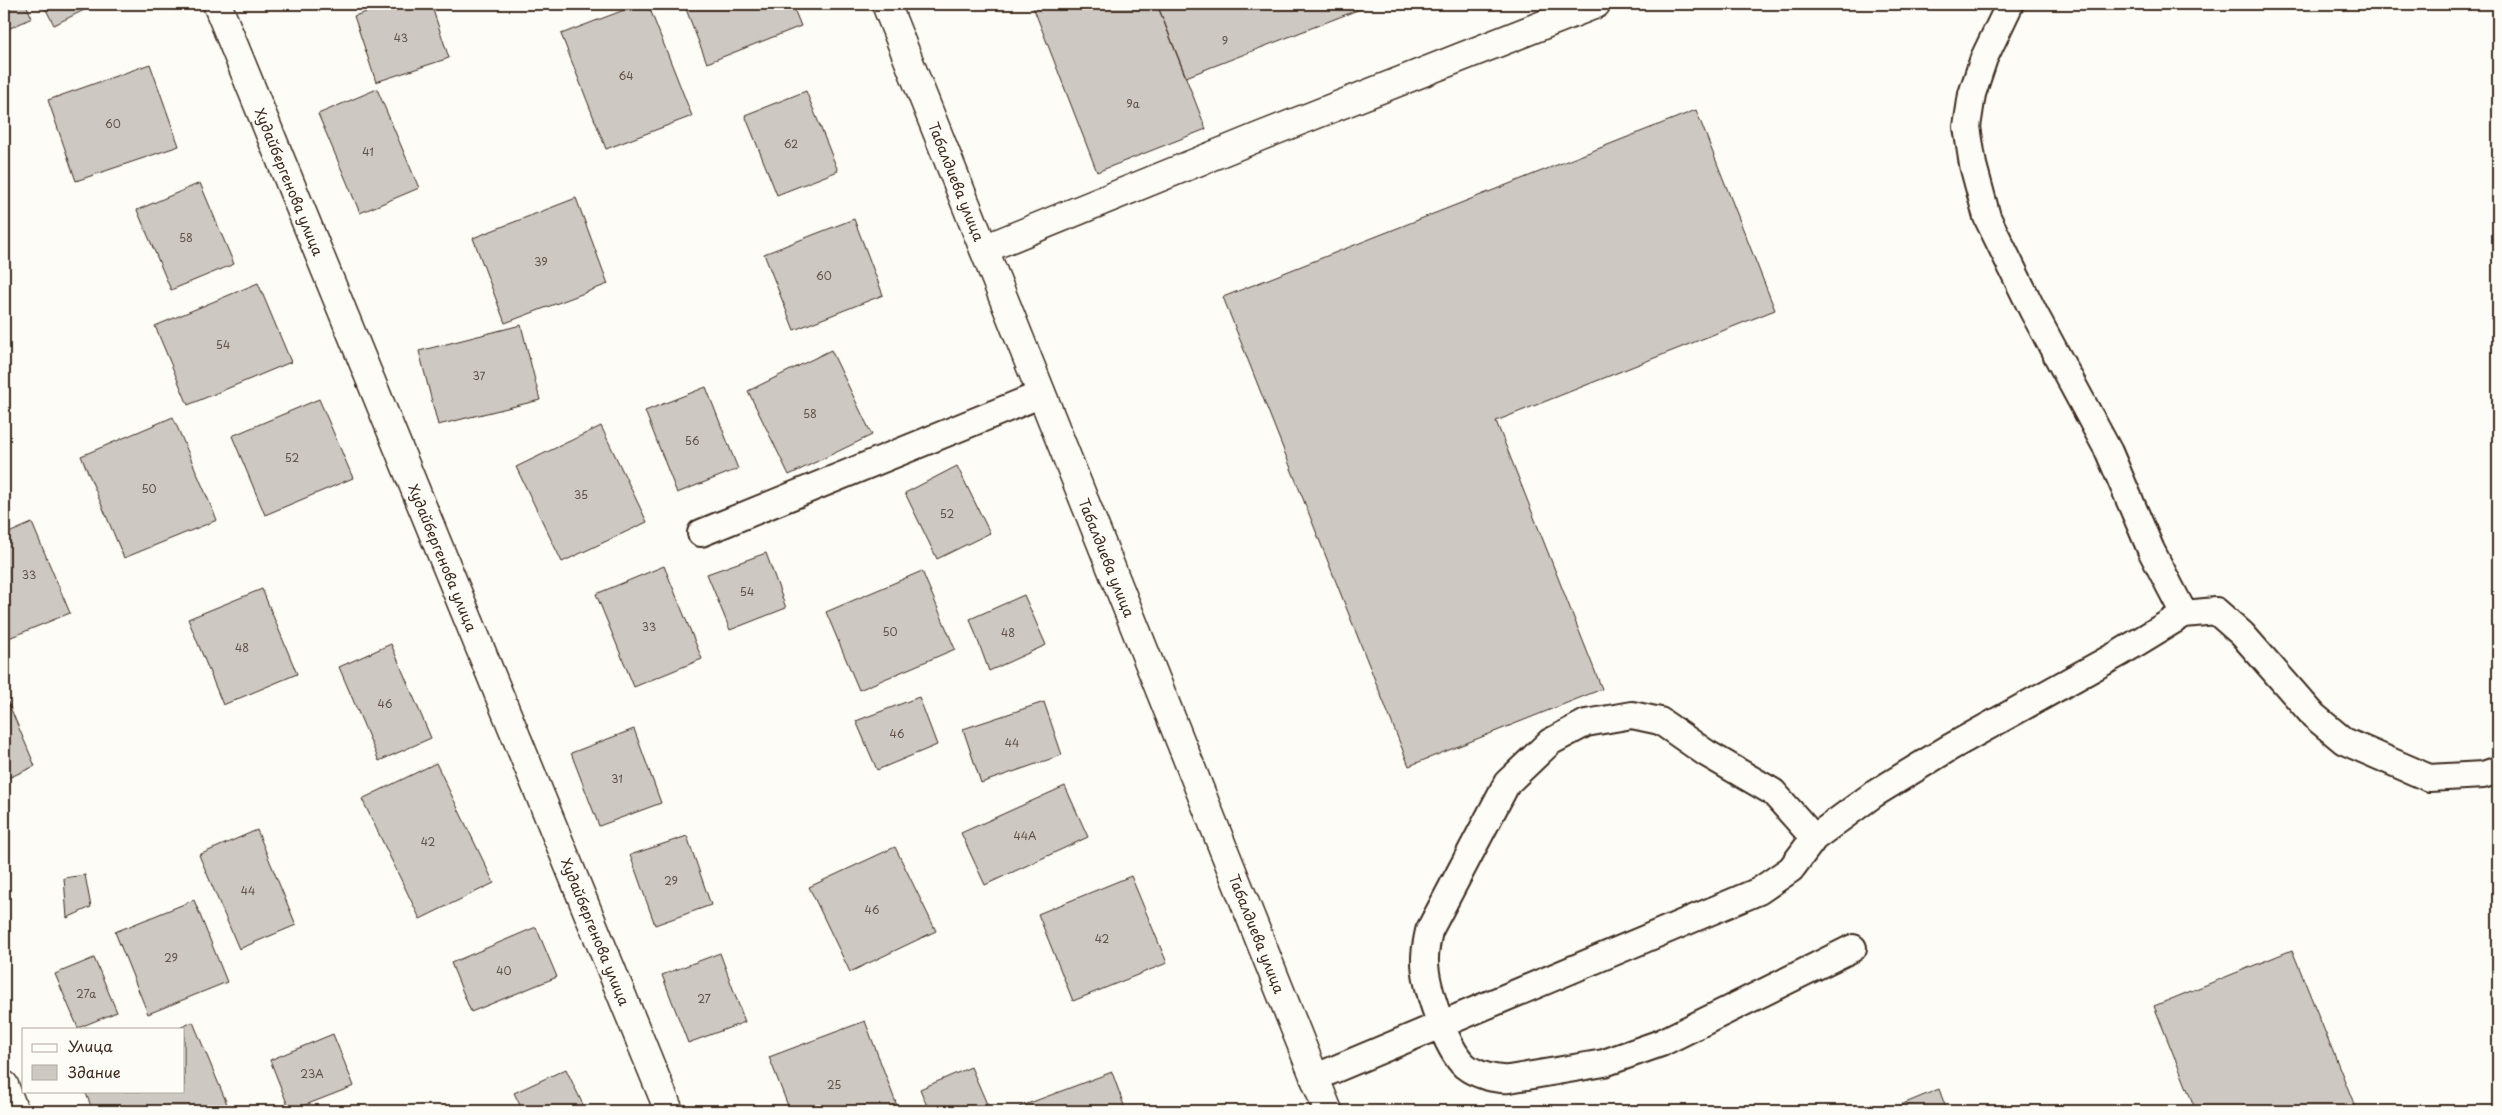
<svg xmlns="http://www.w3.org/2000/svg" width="2502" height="1115" font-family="'Playpen Sans',sans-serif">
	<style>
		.building { fill: #cdc8c2; stroke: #3b2a1e }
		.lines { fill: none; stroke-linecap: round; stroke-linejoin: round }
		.service-casing { stroke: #3b2a1e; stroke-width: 30 }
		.minor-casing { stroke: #3b2a1e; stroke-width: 31 }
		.secondary-casing { stroke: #3b2a1e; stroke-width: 31 }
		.service { stroke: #fdfcf7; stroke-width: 26 }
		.minor { stroke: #fdfcf7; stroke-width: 28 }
		.secondary { stroke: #fdfcf7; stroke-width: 28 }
		.labels { text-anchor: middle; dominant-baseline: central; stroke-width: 4; stroke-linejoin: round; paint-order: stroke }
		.number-label { font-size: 11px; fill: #605247 }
		.street-label { font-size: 14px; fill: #3b2a1e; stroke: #fdfcf7 }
	</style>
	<rect width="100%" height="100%" fill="#fdfcf7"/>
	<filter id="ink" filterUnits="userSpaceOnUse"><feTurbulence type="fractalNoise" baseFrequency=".02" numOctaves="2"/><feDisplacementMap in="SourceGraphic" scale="10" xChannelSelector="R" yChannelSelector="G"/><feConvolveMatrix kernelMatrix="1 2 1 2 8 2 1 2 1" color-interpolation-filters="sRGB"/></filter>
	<g filter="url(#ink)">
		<path class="building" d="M4,4H26L32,18L4,31Z
			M43,4H96L54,25Z
			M391,4H431L449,58L376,82L354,16Z
			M640,4H648L692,116L606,149L561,34Z
			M684,4H792L801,26L707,63Z
			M1032,4H1157L1206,129L1097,172Z
			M1157,4H1373L1186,77Z
			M150,64L179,146L76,181L48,100Z
			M377,89L419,188L360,213L318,114Z
			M806,91L838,171L777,195L745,115Z
			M1696,110L1775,310L1496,421L1602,689L1409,766L1223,297Z
			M4,168L10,183L4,185Z
			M200,183L234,264L171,290L137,210Z
			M576,198L608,284L505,323L473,238Z
			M854,219L883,295L794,330L764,254Z
			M258,283L291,362L188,405L155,326Z
			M521,325L540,400L438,425L419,351Z
			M831,350L872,435L789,475L748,391Z
			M706,387L738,469L677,493L645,411Z
			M319,399L353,478L265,515L232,436Z
			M173,417L217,520L124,558L81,456Z
			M601,426L647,522L562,562L516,467Z
			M957,466L990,533L937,559L905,493Z
			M32,523L70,613L4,640V535Z
			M766,553L786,608L730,630L707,574Z
			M664,566L702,659L634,687L596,594Z
			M922,571L955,649L859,690L826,612Z
			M262,589L297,674L223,705L188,619Z
			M1024,595L1046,645L989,671L970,619Z
			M391,644L431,738L379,761L339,667Z
			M919,697L937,745L877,770L856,721Z
			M7,700L35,766L4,780V701Z
			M1044,702L1062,755L981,783L963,729Z
			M634,729L661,803L599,826L571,753Z
			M436,763L494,883L420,919L362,799Z
			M1065,786L1088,837L985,885L961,833Z
			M257,830L296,925L239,949L199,855Z
			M687,836L711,905L655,925L630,855Z
			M895,847L936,931L850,972L809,887Z
			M85,875L91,907L67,918L64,878Z
			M1131,876L1167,963L1073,1001L1038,914Z
			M194,900L227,982L148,1014L115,932Z
			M536,927L557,977L471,1012L451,963Z
			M2292,950L2357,1111H2196L2154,1006Z
			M720,953L745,1022L688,1043L662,975Z
			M94,958L117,1012L78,1028L55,974Z
			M865,1021L899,1111H790L769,1057Z
			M193,1022L230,1111H93L85,1091H184V1029H177Z
			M333,1034L354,1086L290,1111L270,1060Z
			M971,1067L990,1111H929L920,1089Z
			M566,1069L586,1111H523L514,1093Z
			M1112,1072L1126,1111H1021L1019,1107Z
			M1939,1089L1947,1111H1886Z"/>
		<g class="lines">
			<g class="service-casing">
				<path id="service" d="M2010,4L1984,58L1972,94L1967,127L1973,165L1987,217L2033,311L2109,452L2151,550L2184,614
					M701,533L1042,394
					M1814,838L1773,792L1706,753L1660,721L1632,715L1586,723L1550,742L1507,783L1429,931C1427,940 1425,949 1425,958C1424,983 1446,1049 1465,1066C1476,1075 1496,1080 1509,1079L1604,1063L1661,1043L1853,948
					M1314,1078L1759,891L1791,869L1814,838L1874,794L1949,748L2120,653L2184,614L2216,611L2242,634L2314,716L2344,741L2429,778L2483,775L2498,770"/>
			</g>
			<g class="minor-casing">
				<g id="minor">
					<path id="s1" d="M217,4L669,1111"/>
					<path id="s2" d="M886,4L1328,1111"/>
					<path d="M984,249L1261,136L1596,4"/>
				</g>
			</g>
			<g class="secondary-casing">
				<path id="secondary" d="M4,1085L14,1111"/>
			</g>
			<use href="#service" class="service"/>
			<use href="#minor" class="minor"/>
			<use href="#secondary" class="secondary"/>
		</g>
	</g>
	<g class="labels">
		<g class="number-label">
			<text x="401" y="37">43</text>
			<text x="1225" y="40">9</text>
			<text x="626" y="75">64</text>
			<text x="1133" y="103">9а</text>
			<text x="113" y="123">60</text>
			<text x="791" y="143">62</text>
			<text x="368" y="151">41</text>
			<text x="186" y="237">58</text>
			<text x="541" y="261">39</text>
			<text x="824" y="275">60</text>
			<text x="223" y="344">54</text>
			<text x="479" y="375">37</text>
			<text x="810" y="413">58</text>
			<text x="692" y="440">56</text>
			<text x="292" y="457">52</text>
			<text x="149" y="488">50</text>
			<text x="581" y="494">35</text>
			<text x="947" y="513">52</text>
			<text x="29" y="574">33</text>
			<text x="747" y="591">54</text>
			<text x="649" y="626">33</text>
			<text x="890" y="631">50</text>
			<text x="1008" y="632">48</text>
			<text x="242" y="647">48</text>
			<text x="385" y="703">46</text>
			<text x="897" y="733">46</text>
			<text x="1012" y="742">44</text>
			<text x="617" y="778">31</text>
			<text x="1025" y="835">44А</text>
			<text x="428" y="841">42</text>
			<text x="671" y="880">29</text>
			<text x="248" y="890">44</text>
			<text x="872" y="909">46</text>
			<text x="1102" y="938">42</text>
			<text x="171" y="957">29</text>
			<text x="504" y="970">40</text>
			<text x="86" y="993">27а</text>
			<text x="704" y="998">27</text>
			<text x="312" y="1073">23А</text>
			<text x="834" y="1084">25</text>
		</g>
		<g class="street-label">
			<text stroke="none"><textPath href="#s2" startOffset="191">Табалдиева улица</textPath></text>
			<text stroke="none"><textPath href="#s1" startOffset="192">Худайбергенова улица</textPath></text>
			<text stroke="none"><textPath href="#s2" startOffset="596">Табалдиева улица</textPath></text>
			<text stroke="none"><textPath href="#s1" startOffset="598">Худайбергенова улица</textPath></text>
			<text stroke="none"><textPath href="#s1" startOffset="1002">Худайбергенова улица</textPath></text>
			<text stroke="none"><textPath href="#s2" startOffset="1001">Табалдиева улица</textPath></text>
		</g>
	</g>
	<rect width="2502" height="1115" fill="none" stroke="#fdfcf7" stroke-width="20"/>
	<rect x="10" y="10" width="2482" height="1095" fill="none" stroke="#3b2a1e" stroke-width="2" filter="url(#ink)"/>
	<rect x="22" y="1028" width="162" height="65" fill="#fdfcf7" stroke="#afa8a0"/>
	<rect x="32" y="1044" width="25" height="8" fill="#fdfcf7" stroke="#afa8a0"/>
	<text x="68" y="1052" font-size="15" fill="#3b2a1e">Улица</text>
	<rect x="32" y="1065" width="25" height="15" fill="#cdc8c2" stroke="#afa8a0"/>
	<text x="68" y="1078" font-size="15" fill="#3b2a1e">Здание</text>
</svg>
